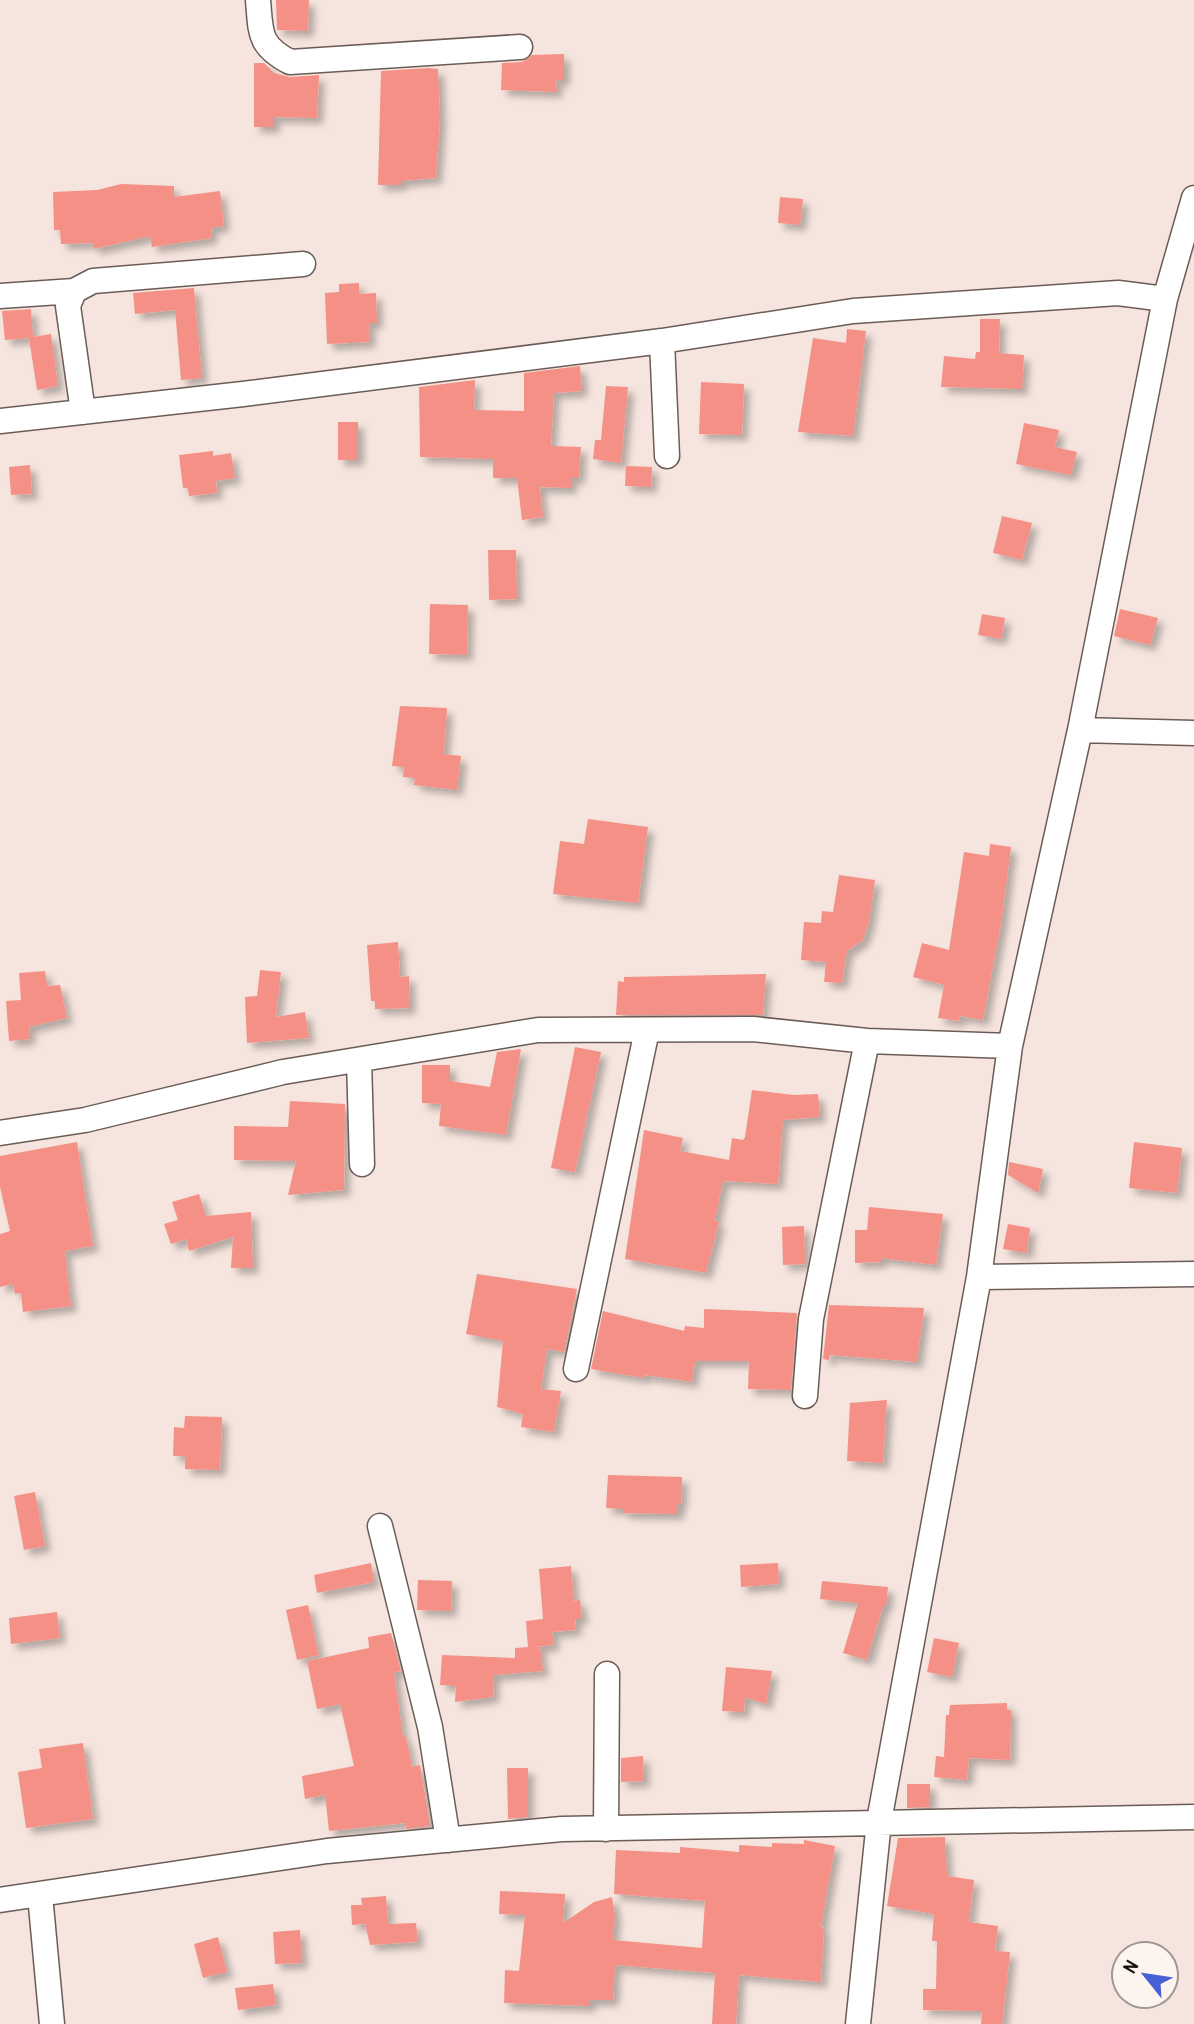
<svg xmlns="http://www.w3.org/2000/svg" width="1194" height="2024" font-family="'Archivo Narrow',sans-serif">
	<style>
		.building { fill: #f59086; filter: url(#shadow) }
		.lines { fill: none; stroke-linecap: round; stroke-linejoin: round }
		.street-casing { stroke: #6b5c56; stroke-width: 27 }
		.street { stroke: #fff; stroke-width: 24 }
	</style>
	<defs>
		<filter id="shadow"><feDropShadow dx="6" dy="6" stdDeviation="3.5" flood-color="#0004"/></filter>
	</defs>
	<rect width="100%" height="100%" fill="#f6e5de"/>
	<path class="building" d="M276,0H309L308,31L277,30Z
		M564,54V80H556L557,92L501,90L502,63L522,62L532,55Z
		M254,63H264L274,73L290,77L319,75L317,118L274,117V127H254Z
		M428,68L438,69L440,119L436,178L401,181V185H378L381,71Z
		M121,184L174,186V197L220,191L224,226L211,228L212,238L152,247L150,236L94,249L93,243L61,244L60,230H54L53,192L97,190Z
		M780,197L803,199L800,225L778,223Z
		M359,283V294L376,293L377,323H369L370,342L327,344L325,293L339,292V284Z
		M194,288L202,378L181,380L175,310L135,314L133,293Z
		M31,309L33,337L51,334L58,386L37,390L29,338L5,340L2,311Z
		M980,319H1000L999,353L1024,355L1022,389L941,387L944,356L975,359L976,352H980Z
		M847,329L866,331L853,436L798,432L813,338L846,343Z
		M580,366L582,391L554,393L551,446L581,447L579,478H571V488L540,487L543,517L522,520L517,478H493V459L420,457L419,387L475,380L474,410L524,411V373Z
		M701,382L744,384L742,435L699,434Z
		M606,386L628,387L621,463L593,459L595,440H601Z
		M338,422H358V460H338Z
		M1024,423L1059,430L1055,447L1077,452L1071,475L1016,464Z
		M213,451V456L231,453L235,478L216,481L217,493L189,496L188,488H183L179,455Z
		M30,465L32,494L11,495L9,467Z
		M626,466L652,467L651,487L625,486Z
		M1002,516L1032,523L1022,560L993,553Z
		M488,550H516L517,599L489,600Z
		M430,604L468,605L467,655L429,654Z
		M1120,609L1158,618L1150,645L1114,636Z
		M982,614L1005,618L1001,639L978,635Z
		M400,706L447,708L444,754L461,756L457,790L414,785L415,778L403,777L404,767L392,766Z
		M588,819L648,827L638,903L553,894L560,841L584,844Z
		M990,844L1011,847L1001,924L983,1020L960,1016L959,1021L938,1018L944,985L913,977L922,943L949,950L964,852L989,856Z
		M839,875L875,880L869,922L863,940L847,951L842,983L824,982L826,962L801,960L804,922L821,923L822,911L833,912Z
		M398,942L400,977L409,976L410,1008L375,1009V1001H371L367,945Z
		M260,970L281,972L276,1017L305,1012L309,1038L247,1043L245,997L257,996Z
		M45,971L47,986L60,985L67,1018L29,1027L30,1039L9,1041L6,1001L21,1000L19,973Z
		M766,974L763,1015H616L618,981L624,982V977Z
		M575,1047L601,1052L575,1172L551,1168Z
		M521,1049L506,1135L439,1126L441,1104L422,1103V1065H450V1081L490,1087L497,1052Z
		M752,1090L794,1095L818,1094L820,1117L783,1120L778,1184L723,1181L715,1221L719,1222L706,1273L625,1259L644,1130L683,1138L680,1151L729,1160L732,1138L743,1140L745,1137Z
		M290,1101L345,1104L344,1190L288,1195L296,1161L234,1160V1126L288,1127Z
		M77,1142L93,1246L65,1251L71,1306L23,1312L21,1293L15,1294L13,1284L0,1287V1234L10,1231L0,1187V1156Z
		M1134,1142L1182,1148L1177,1193L1129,1188Z
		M1009,1162L1043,1169L1038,1193L1008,1175Z
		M199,1194L206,1216L251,1212L253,1268H231L233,1237L189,1251L186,1239L171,1244L164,1224L178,1220L172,1202Z
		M869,1207L943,1214L936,1265L881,1258V1262L855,1263V1230H867Z
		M1008,1224L1030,1228L1027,1253L1003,1249Z
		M804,1226L805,1264L783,1265L782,1227Z
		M477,1274L577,1289L564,1352L547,1349L541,1389L561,1391L554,1432L521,1427L523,1414L497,1407L503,1341L466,1334Z
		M829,1305L924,1308L917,1362L830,1355L829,1360L823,1359Z
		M704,1309L797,1313L791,1390L748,1389L749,1361H695L692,1382L645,1375L644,1378L591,1369L603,1311L684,1331L685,1326L704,1328Z
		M887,1400L883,1463L847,1461L850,1403Z
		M185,1416L222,1417L220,1470L185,1469V1456H173L174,1427L184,1428Z
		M608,1475L682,1477L681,1504H678V1514L623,1513V1509L606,1508Z
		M35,1492L45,1546L24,1550L14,1496Z
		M371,1563L374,1582L317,1593L314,1575Z
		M778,1563L779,1584L741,1587L740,1565Z
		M571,1566L574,1601L580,1600L582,1619H575L576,1630L552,1632L554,1645L535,1647H540L543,1671L494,1675L493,1697L455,1702L456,1686L440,1685L442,1655L515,1658V1648L528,1647L526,1621L543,1619L539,1569Z
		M418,1580L452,1581L451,1611L417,1610Z
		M822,1581L888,1587L886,1606H883L867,1660L843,1653L858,1603L820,1599Z
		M308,1605L319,1655L297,1660L286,1610Z
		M57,1612L60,1638L11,1644L9,1618Z
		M391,1633L401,1671L394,1672L403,1737H406L412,1767L420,1765L430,1826L406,1829L405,1823L329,1831L325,1795L305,1799L302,1776L354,1766L340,1704L317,1709L307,1661L369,1648L368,1637Z
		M934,1638L959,1643L952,1677L927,1672Z
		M726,1667L772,1671L766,1704L745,1697L744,1712L722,1711Z
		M1007,1703V1710H1011L1010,1760L969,1758L967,1780L934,1777L936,1756L944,1757L946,1715H949L950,1705Z
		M83,1743L93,1819L26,1828L18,1772L42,1768L39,1749Z
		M643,1756L644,1781L621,1782V1758Z
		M507,1768H528V1817L508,1819Z
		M907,1784H930V1807L907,1808Z
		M945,1837L947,1876L974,1880L969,1922L998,1926L995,1951L1010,1952L1002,2024H981L982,2011L923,2010V1989H936L937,1941H932L934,1914L887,1906L898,1838Z
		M804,1840L835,1846L821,1927L824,1928L821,1982L739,1975L736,2024H712L715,1973L615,1965L613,2000H590V2006L504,2003L505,1970L519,1971L525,1915L499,1914L500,1891L565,1894L563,1923L594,1902L612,1897L615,1916L613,1940L702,1948L705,1901L614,1894L616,1850L680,1853V1847L739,1852V1845L772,1847V1843L804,1844Z
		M386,1896L388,1924L416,1923L418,1942L370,1945L365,1924L352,1925L351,1905H362L361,1898Z
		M300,1930L302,1963L275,1964L273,1932Z
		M218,1937L227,1972L203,1978L194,1944Z
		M273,1984L276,2005L238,2010L235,1988Z"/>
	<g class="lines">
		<g class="street-casing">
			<path id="street" d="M258,0C261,33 258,45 290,62L520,47
				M0,296L74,291
				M662,341L667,456
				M83,412L68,306L74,291L93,281L303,264
				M0,421L243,394L662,341L853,311L1118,293L1165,299
				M1080,730L1194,733
				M359,1060L362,1164
				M0,1133L85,1120L283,1072L538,1030L753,1029L867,1041L1010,1046
				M979,1277L1194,1274
				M576,1369L647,1030
				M805,1396L811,1319L867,1041
				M380,1526L430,1727L448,1840
				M606,1829L607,1674
				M40,1895L52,2024
				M0,1900L327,1851L562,1829L1194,1817
				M858,2024L879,1821L979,1277L1010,1046L1080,730L1165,299L1194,198"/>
		</g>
		<use href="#street" class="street"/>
	</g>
	<g transform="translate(1145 1975) rotate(300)"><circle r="33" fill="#fef4ef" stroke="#a09894" stroke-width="2"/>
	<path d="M0-5L12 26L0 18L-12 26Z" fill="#4661d5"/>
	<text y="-10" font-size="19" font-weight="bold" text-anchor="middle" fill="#140f0c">N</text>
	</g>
</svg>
